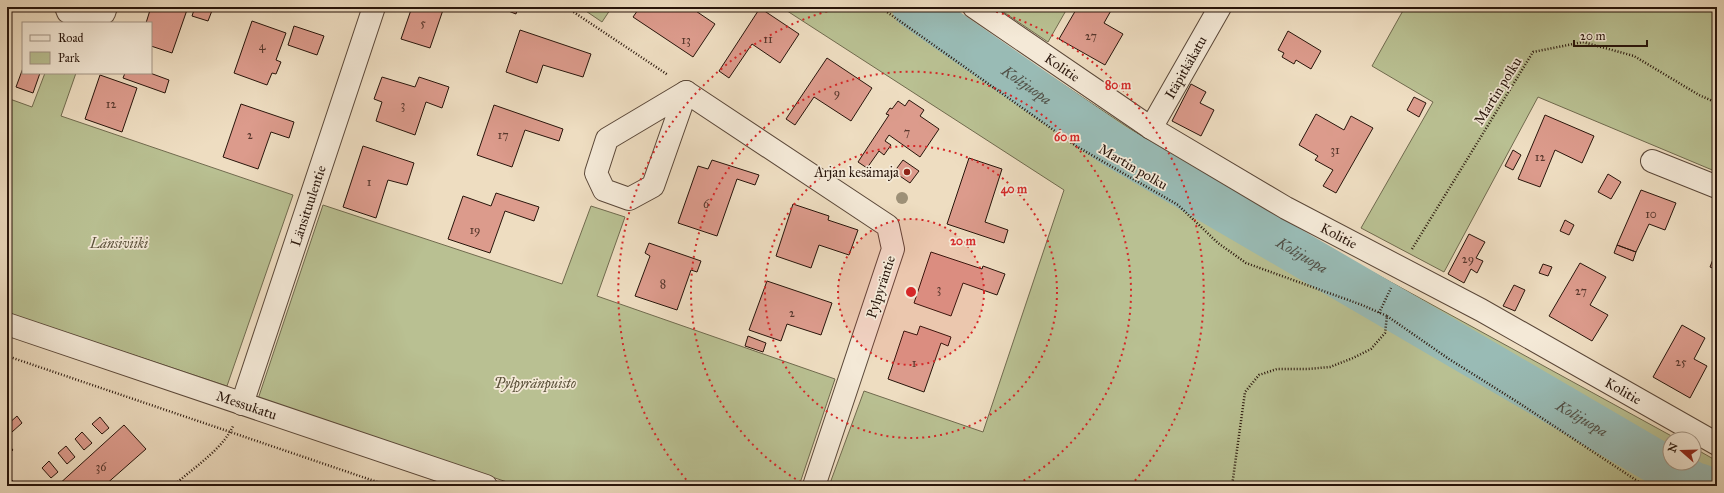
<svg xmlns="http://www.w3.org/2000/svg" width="1724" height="493" font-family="'IM FELL Great Primer',serif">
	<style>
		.green { fill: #b9c092; stroke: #706a4e }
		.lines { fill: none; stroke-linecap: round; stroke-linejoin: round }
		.river { stroke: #99bbb5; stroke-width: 44 }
		.building { fill: #dc9b8c; stroke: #28150b }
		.minor-casing { stroke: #5a4738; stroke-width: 24 }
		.path { stroke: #28150b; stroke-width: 2.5; stroke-dasharray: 1 2; stroke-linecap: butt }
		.minor { stroke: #f4e9d7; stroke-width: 22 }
		.tree { fill: #9d9077 }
		.ring { fill: none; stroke: #d62828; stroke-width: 2; stroke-dasharray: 2 4 }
		.poi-dot { fill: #8f2418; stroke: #f4e9d7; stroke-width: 1.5 }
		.labels { text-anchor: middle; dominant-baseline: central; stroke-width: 3.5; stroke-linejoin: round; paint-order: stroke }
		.number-label { font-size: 12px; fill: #55362b }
		.street-label { font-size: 14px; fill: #28150b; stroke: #f4e9d7 }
		.poi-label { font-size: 14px; fill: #28150b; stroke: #f4e9d7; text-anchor: end }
		.park-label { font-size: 14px; font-style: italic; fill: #5b513a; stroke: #f4e9d7 }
		.water-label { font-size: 15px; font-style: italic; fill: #504f46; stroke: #f4e9d7 }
		.centre { fill: #d62828; stroke: #f4e9d7; stroke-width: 2 }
		.ring-label { font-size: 12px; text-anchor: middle; font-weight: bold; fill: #d62828; stroke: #f4e9d7; stroke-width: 3.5; stroke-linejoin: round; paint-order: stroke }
	</style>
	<rect width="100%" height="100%" fill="#eeddc1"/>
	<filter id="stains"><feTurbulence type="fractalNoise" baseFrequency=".005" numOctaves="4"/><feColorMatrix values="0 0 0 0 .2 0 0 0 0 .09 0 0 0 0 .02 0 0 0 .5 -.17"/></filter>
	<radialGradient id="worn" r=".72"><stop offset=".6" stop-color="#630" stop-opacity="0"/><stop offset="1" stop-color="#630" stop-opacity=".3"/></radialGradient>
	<path class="green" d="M580,7H612L602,22Z
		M781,7H946L1132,130L1272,217L1677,439H1670V463H1694V448L1717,461V486H829L864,391L983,432L1064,190Z
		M996,7H1068L1048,42Z
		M1405,7H1717V172L1538,97L1444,272L1361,228L1433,102L1372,66Z
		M45,73H76L61,116L293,195L227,386L7,313V98L32,107Z
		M323,205L562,284L591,206L625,217L597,296L835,379L799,486H519L258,399Z"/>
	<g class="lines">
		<path class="river" id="s1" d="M914,7L1113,145L1694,484L1701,486"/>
	</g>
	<path class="building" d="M151,7H188L172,53L151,46V23H146Z
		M195,7H222L221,10L213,8L208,21L192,16Z
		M412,7H444L430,48L401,39Z
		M498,7H518L516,14Z
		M640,7H690L715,24L693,57L633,17Z
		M1081,7H1113L1104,23L1123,34L1105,65L1059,39L1077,8L1080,9Z
		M760,8L799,34L780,63L752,44L729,78L719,71Z
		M252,21L286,33L276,60L281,62L276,74L272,73L267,85L234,73Z
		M294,26L324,36L317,55L288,45Z
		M520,30L591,54L583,77L543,65L537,83L506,72Z
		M1288,31L1321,51L1311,69L1296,60L1294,64L1282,57L1284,53L1278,50Z
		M827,58L872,88L851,121L814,97L795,125L786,119Z
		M23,68V73H40L33,93L16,87Z
		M125,73H150L169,80L165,93L123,78Z
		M100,75L137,88L122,132L85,119Z
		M382,77L415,87L419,77L449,87L442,108L426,102L415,135L376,121L382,102L374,99Z
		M1191,84L1206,92L1200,103L1214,110L1201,136L1172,121Z
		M1414,97L1426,103L1419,117L1407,110Z
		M909,100L924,110L920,116L939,129L920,157L889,135L885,141L891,145L884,155L879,151L867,168L858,162L889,115L886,114L890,108L892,109L898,101L905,106Z
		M241,104L294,122L289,138L271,132L258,169L223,157Z
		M494,105L563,129L559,141L525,130L512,167L477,155Z
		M1316,114L1344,130L1351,116L1373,128L1336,193L1323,186L1333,170L1315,160L1318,156L1299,145Z
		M1545,115L1594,136L1582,163L1555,150L1540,187L1518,179Z
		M363,146L414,163L407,185L388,180L376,218L343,207Z
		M1513,150L1521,155L1513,170L1505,166Z
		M969,158L1002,169L985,222L1008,230L1004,243L947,224Z
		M712,160L759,175L755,185L737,179L717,236L678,223L698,166L708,169Z
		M903,160L919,171L910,183L894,172Z
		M1608,174L1621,182L1611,199L1598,192Z
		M1641,190L1676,203L1665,230L1649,224L1636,252L1617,245Z
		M496,193L539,207L534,221L505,211L490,253L448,239L463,196L491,206Z
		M793,204L829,216L828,220L858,230L849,255L819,245L811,268L776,256Z
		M1565,220L1574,225L1569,235L1560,231Z
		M1469,234L1485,242L1476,258L1483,261L1477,273L1471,269L1464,283L1448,274Z
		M649,243L701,261L697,272L691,270L677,310L635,296L650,256L645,253Z
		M1617,245L1636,252L1633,261L1614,253Z
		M1717,249V270L1710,267Z
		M931,252L982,269L983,266L1005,274L997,295L963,283L951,316L914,303Z
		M1580,263L1606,277L1590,305L1608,315L1592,341L1549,316Z
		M1543,264L1552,267L1548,276L1539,273Z
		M767,281L832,303L821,335L787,324L781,341L749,330Z
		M1514,285L1525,290L1515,311L1503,306Z
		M1682,325L1705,338L1694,359L1707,366L1690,398L1653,377Z
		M920,326L951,337L948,346L941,343L924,392L888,379L904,331L917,335Z
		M748,336L766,343L763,352L745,346Z
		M17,416L22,423L12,432L7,425Z
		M100,417L109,428L102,434L92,424Z
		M124,425L146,449L104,486H57Z
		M82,432L92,443L84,450L75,439Z
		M7,443L13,450L7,455Z
		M66,446L75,457L67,464L58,453Z
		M49,461L58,472L51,478L42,468Z
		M12,480L16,486H7Z"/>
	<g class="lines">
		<g class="minor-casing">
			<g id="minor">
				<path d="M66,7L68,12L92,20L104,13L106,7"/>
				<path id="s2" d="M974,7L1151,128L1286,208L1481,310L1717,444"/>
				<path d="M686,92L888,226L893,249L814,486"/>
				<path d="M686,92L653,186L629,199L604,190L596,173L607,139Z"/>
				<path id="s3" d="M1151,128L1220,7"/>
				<path d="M1652,161L1717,187"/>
				<path id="s4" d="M7,324L486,486"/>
				<path id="s5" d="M242,404L374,7"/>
			</g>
		</g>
		<path class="path" d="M566,7L668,75
			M880,7L1076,146L1178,205L1218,243L1246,263L1362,305L1387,316L1385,333L1371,349L1353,358L1330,367L1308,369H1277L1259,375L1245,392L1232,486
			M1412,249L1533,52L1583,42L1634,56L1699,95L1717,103
			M1379,313L1391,288
			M1387,316L1449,359L1519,403L1645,486
			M7,356L389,486
			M173,486C192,469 223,449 233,426"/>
		<use href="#minor" class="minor"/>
	</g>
	<circle class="tree" cx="902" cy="198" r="6"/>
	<circle cx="911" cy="292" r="73" fill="#d62828" fill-opacity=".12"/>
	<g class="ring">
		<circle cx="911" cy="292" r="73"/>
		<circle cx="911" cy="292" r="146"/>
		<path d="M806 485A220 220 0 1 1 1016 485"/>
		<path d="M690 484A293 293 0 0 1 843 7M979 7A293 293 0 0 1 1132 484"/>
	</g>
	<circle class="poi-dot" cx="907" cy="172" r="4"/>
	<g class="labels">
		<g class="number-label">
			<text x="423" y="23">5</text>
			<text x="1091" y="36">27</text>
			<text x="768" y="39">11</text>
			<text x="686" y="40">13</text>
			<text x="262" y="46">4</text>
			<text x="837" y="93">9</text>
			<text x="111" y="104">12</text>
			<text x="403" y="105">3</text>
			<text x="907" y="132">7</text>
			<text x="250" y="135">2</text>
			<text x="503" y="135">17</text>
			<text x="1335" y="150">31</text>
			<text x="1540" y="157">12</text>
			<text x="369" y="182">1</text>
			<text x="706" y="204">6</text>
			<text x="1651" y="214">10</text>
			<text x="475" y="230">19</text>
			<text x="1468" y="259">29</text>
			<text x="663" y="284">8</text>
			<text x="939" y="289">3</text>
			<text x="1581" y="291">27</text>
			<text x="792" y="313">2</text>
			<text x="1681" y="362">25</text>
			<text x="914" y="363">1</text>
			<text x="101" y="467">36</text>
		</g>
		<g class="street-label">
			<text stroke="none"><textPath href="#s3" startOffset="70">Itäpitkäkatu</textPath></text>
			<text stroke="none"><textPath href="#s2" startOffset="107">Kolitie</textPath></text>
			<text transform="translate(1498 91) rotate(-58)">Martin polku</text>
			<text transform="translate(1133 167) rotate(30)">Martin polku</text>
			<text stroke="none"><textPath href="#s5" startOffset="209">Länsituulentie</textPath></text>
			<text stroke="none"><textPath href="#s2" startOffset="431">Kolitie</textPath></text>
			<text transform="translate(881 287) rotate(-72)">Pylpyräntie</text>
			<text stroke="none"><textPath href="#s2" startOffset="755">Kolitie</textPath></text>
			<text stroke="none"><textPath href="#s4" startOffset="253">Messukatu</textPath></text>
		</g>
		<g class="poi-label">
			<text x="899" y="172">Arjan kesämaja</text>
		</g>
		<g class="park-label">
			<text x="119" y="243">Länsiviiki</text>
			<text x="535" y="383">Pylpyränpuisto</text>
		</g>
		<g class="water-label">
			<text stroke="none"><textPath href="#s1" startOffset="137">Kolijuopa</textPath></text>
			<text stroke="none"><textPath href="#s1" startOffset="461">Kolijuopa</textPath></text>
			<text stroke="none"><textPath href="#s1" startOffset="785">Kolijuopa</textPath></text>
		</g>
	</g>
	<circle cx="911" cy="292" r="6" class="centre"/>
	<g class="ring-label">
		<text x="1118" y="89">80 m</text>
		<text x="1067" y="141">60 m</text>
		<text x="1014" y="193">40 m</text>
		<text x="963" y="245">20 m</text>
	</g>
	<rect width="1724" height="493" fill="none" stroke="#eeddc1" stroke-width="24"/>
	<rect x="8" y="8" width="1708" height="477" fill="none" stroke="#28150b" stroke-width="2"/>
	<rect x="12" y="12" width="1700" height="469" fill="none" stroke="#28150b"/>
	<rect x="22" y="22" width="130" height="52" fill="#f4e9d7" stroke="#a29485"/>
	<rect x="30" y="35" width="20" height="6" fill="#f4e9d7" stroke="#a29485"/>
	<text x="58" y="42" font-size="12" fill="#28150b">Road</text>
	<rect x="30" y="52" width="20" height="12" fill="#b9c092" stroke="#a29485"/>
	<text x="58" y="62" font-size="12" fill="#28150b">Park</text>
	<g transform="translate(1682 451) rotate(290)"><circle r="19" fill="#f4e9d7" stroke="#a29485"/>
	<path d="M0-3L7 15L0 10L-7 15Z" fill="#8f2418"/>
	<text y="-6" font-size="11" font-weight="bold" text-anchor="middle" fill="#28150b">N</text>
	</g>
	<path d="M1574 40v6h73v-6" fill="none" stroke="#28150b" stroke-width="2"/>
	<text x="1580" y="40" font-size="12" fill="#28150b" stroke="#f4e9d7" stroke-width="3" paint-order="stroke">20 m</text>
	<rect width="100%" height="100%" filter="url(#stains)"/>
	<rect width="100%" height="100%" fill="url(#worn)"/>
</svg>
